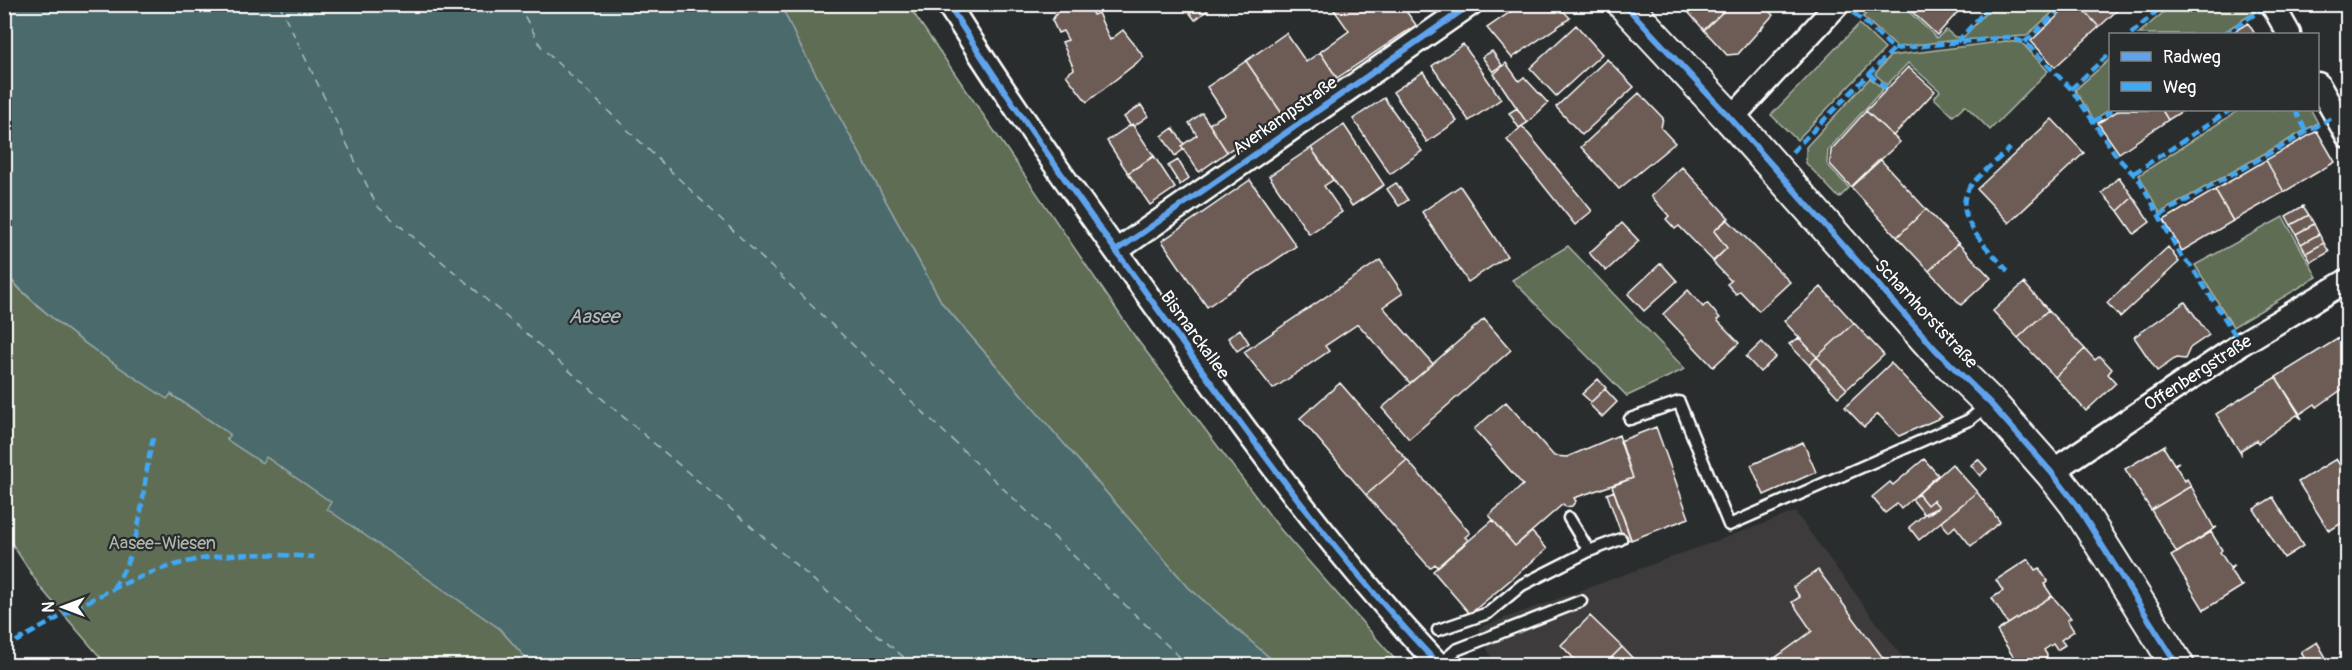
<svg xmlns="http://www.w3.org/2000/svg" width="2352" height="670" font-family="Pangolin,sans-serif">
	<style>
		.built { fill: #3e3b3a }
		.green { fill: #5e6d55; stroke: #aeb6aa; stroke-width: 1.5 }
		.water { fill: #4b6a6c; stroke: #93a6a7; stroke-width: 1.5 }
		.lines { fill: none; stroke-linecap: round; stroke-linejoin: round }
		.ferry { stroke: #aebcbd; stroke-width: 1.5; stroke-dasharray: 8 6; stroke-linecap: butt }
		.building { fill: #6c5c55; stroke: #fff; stroke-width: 1.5 }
		.lane-casing { stroke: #fff; stroke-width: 15 }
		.street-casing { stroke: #fff; stroke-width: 27 }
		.secondary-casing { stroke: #fff; stroke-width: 36 }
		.lane { stroke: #2a2d2e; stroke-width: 10 }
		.street { stroke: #2a2d2e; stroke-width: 22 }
		.secondary { stroke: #2a2d2e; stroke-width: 32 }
		.quiet { stroke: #3fa9f5; stroke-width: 4.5; stroke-dasharray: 9 4.5; stroke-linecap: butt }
		.cycleway-casing { stroke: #2a2d2e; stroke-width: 10 }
		.cycleway { stroke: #60a3ed; stroke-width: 6 }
		.labels { text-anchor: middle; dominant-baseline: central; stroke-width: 4.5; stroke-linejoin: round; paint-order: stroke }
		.street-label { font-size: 18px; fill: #fff; stroke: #2a2d2e }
		.park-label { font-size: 18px; fill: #aeb6aa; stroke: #2a2d2e }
		.water-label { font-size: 20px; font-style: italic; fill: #aebcbd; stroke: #2a2d2e }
	</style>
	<rect width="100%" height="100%" fill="#2a2d2e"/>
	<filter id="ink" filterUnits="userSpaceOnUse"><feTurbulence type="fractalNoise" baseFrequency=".0167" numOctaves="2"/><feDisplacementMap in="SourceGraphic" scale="12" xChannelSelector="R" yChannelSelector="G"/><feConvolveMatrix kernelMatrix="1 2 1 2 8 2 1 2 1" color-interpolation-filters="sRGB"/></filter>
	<g filter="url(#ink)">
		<path class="built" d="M1795,512L1908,665H1489L1493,662L1478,628Z"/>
		<path class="green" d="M1875,4L1913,5L1908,11L1937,38L1946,30L1955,37H1960L1957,40L1897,47L1863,17Z
			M781,5H908L1136,338L1281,530L1400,665H1278L1189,588L942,303L797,40Z
			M1993,5V4L2061,5L2026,36L1961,40Z
			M2172,5H2251L2255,12L2221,34H2138Z
			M1859,24L1885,49L1797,140L1771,115Z
			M2006,41L2022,43L2048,71L1990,130L1965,105L1953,116L1934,98L1940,91L1908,63L1887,85L1875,74L1890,56Z
			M2110,59V109L2094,120L2075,90Z
			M1870,78L1883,89L1828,150L1827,164L1849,188L1839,198L1806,163V147Z
			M2239,110H2311L2318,123L2160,213L2139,175Z
			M2283,217L2317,277L2233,327L2195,265Z
			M1568,246L1685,369L1627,396L1512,280Z
			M4,273C51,324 110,361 167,398L170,394L230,434L227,439L262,462L266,457L332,502L327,508L499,628L532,665H107L40,587L5,533Z"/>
		<path class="water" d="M5,4L781,5L797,40L942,303L1189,588L1278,665H532L499,628L327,509L331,502L266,457L262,463L227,440L230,434L171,394L167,399C110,361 51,324 5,273Z"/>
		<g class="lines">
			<path class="ferry" d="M279,4L377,206L914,666
				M518,4L542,48L1189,666"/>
		</g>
		<path class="building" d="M1063,4H1091L1089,5L1093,15L1098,13L1110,40L1123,30L1144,57L1087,102L1066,75L1074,69L1062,42L1068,40L1063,31L1058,33L1052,20Z
			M1183,4H1209V9L1195,20Z
			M1336,4H1401L1416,25L1337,78L1320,52L1349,31L1332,7Z
			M1522,4H1557L1570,18L1512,58L1487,28Z
			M1681,4H1731L1704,30Z
			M1731,4H1762L1773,15L1738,54L1727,55L1704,30Z
			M1916,4H1965L1937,35L1911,11Z
			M2070,4H2078L2099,27L2055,67L2031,41Z
			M2078,4H2124L2099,27Z
			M2248,23L2255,34H2230Z
			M1576,25L1602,54L1556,96L1530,68Z
			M1286,33L1306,62L1320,52L1337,78L1283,115L1246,61Z
			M1463,44L1501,99L1469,121L1432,66Z
			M1492,51L1502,65L1493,72L1482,57Z
			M1607,59L1634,87L1582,135L1556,107Z
			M1246,61L1283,115L1227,152L1209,124L1225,114L1207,87Z
			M1506,63L1519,81L1524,77L1548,103L1527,123L1494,74Z
			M1908,67L1935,91L1893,136L1866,111Z
			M1423,72L1457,121L1427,142L1393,92Z
			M1639,93L1663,118L1661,128L1675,143L1619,189L1581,147Z
			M1384,98L1422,151L1390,174L1353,119Z
			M1141,105L1148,116L1134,126L1130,125L1124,117Z
			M1517,108L1527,123L1519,128L1509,113Z
			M2119,110H2162L2168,120L2119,153L2098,123Z
			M2162,110H2184L2168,120Z
			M1866,111L1900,142L1851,187L1830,164L1831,150Z
			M1202,113L1227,152L1199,172L1181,146L1197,135L1189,123Z
			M2052,119L2084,153L2009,223L1977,189Z
			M1132,124L1154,156L1128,173L1107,141Z
			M1344,125L1384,185L1352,206L1311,148Z
			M1522,126L1592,211L1575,225L1507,140Z
			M1173,128L1184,144L1181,146L1184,149L1175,156L1162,136Z
			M2317,131L2335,162L2284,192L2266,160Z
			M1311,148L1333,180L1324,186L1342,212L1309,234L1269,176Z
			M1154,156L1175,188L1150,205L1128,173Z
			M1880,159L1926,209L1897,237L1851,187Z
			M1178,160L1189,178L1180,185L1168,166Z
			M2266,160L2284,192L2233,221L2215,190Z
			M1682,167L1729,218L1714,231L1727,248L1713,261L1679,226L1675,229L1666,219L1669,216L1651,196Z
			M2119,177L2133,197L2118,211L2102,193Z
			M1250,180L1296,246L1207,307L1162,241Z
			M1396,183L1408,200L1399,206L1387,189Z
			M1460,186L1507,256L1468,282L1422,212Z
			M2215,190L2233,221L2182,251L2164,220Z
			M2133,197L2150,222L2134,234L2118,211Z
			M2303,206L2309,215L2291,225L2286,216Z
			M1926,209L1958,243L1929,271L1897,237Z
			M2309,215L2314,224L2296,234L2291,225Z
			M1727,219L1790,282L1759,311L1740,291L1736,294L1727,284L1731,281L1713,262L1727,248L1714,231Z
			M1622,223L1639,241L1606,271L1589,253Z
			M2314,224L2319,234L2301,244L2296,234Z
			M2319,234L2324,243L2306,253L2301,244Z
			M1958,243L1991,278L1961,305L1929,271Z
			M2324,243L2329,252L2311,262L2306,253Z
			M2168,247L2179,262L2120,317L2107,303Z
			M1380,260L1403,293L1383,307L1433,364L1410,383L1358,324L1325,346L1329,351L1273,389L1244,352Z
			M1661,263L1677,281L1644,311L1628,294Z
			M2024,283L2048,310L2018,338L1993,311Z
			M1821,287L1854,323L1817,357L1784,321Z
			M1688,290L1703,307L1707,303L1720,318L1717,320L1739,343L1713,367L1663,314Z
			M2185,302L2209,335L2190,348L2185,359L2176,358L2157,371L2134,337Z
			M2048,310L2085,349L2055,377L2018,338Z
			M1484,319L1511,350L1409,439L1382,408Z
			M1854,323L1884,355L1847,389L1817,357Z
			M1240,329L1249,343L1237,351L1228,338Z
			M1799,338L1817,357L1809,365L1789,344Z
			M2339,338L2348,352V385L2317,407L2315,404L2300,414L2276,377Z
			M1762,342L1776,357L1760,372L1746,357Z
			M2085,349L2095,360L2100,356L2112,369L2108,374L2116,383L2086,411L2055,377Z
			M1817,357L1847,389L1838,397L1809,365Z
			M1891,363L1942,417L1899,436L1878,414L1864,427L1845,407Z
			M2276,377L2302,419L2297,415L2258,443L2257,440L2241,450V454L2216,414Z
			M1598,379L1606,388L1591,402L1582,394Z
			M1340,383L1407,460L1366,495L1300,418Z
			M1605,389L1617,402L1602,417L1589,404Z
			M1506,402L1554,456L1567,457L1619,435L1633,478L1574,498L1576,501L1572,506L1566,507L1563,504L1515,546L1489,515L1523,485L1474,429Z
			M1656,427L1689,518L1631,540L1612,486L1633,478L1620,441Z
			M1803,442L1816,472L1764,495L1751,465Z
			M2165,445L2164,448L2174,464L2179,462L2175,465L2185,481L2187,479L2191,486L2151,510L2125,469Z
			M1924,459L1938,475L1901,509L1897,504L1885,513L1872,497L1890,482L1893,485Z
			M1978,459L1987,469L1980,476L1971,465Z
			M2336,459L2348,478V519L2329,531L2298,482Z
			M1407,460L1470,533L1465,537L1468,540L1437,567L1435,564L1430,568L1366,495Z
			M1952,464L1977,492L1919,540L1909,527L1926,513L1927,515L1939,507L1933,500L1927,505L1918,494Z
			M2191,486L2214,528L2217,527L2177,553L2151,510Z
			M1614,491L1631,539L1624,541L1607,494Z
			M1977,492L2000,522L1971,546L1955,526L1949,532L1941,522Z
			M1918,494L1927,505L1933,500L1939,507L1924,514L1912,499Z
			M2273,497L2303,546L2284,558L2254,509Z
			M1493,520L1515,546L1532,532L1547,549L1470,614L1433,571Z
			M2211,532L2222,550L2220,552L2230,568L2234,565L2230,570L2241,586L2244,585L2204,610L2171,556Z
			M2028,559L2035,570L2039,568L2048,582L2044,584L2052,596L2008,624L1992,598L2003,591L1996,580Z
			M1818,570L1889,666H1764L1812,631L1792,602L1800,597L1793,587Z
			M2052,596L2071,618L2067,620L2074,631L2061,640L2065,645L2057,650L2053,644L2044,650L2047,655L2046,663L2042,666H2019L1997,631Z
			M1590,616L1622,647L1603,666H1581L1561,645Z
			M2317,642L2328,661L2321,666H2309L2301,652Z
			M1622,647L1640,666H1603Z"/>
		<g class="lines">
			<g class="lane-casing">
				<path id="lane" d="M1630,419L1679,402L1729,525L1969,420L1988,405
					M1569,518L1589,551
					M1438,630L1488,613L1522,585L1589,551L1621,539
					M1439,665L1456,650L1581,601"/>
			</g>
			<g class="street-casing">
				<path id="street" d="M948,4C1019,117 1097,225 1175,333C1258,448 1341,563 1440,666
					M2272,4L2289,34
					M2318,84L2348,137
					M1731,119L1838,4
					M1116,251L1471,4
					M2051,472L2241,344L2348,280"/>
			</g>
			<g class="secondary-casing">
				<path id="secondary" d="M1624,4L1731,119L1936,350L1990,403L2051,472L2076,504L2178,666"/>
			</g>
			<use href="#lane" class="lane"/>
			<use href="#street" class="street"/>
			<use href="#secondary" class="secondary"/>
			<path class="quiet" d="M1844,4L1894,49L2008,37L2026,43L2071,89L2118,158L2140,181L2181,256L2191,266L2241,344
				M2131,34L2165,4
				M2224,34L2271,4
				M1957,42L1991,4
				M2025,42L2066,4
				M1869,74L1887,89
				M2071,89L2110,53
				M2295,110L2307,132
				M2093,122L2112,110
				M1792,152L1894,49
				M2134,173L2230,110
				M2159,216L2335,116
				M2008,271C1989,249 1947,214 1972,184C1983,171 1998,160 2010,148
				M113,588C145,543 140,491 153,438
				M4,648C71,612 137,567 213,557C247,552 280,555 314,557"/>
			<g class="cycleway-casing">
				<path id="cycleway" d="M948,4C1019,117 1097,225 1175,333C1258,448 1341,563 1440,666
					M1624,4L1731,119L1936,350L1990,403L2051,472L2076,504L2178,666
					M1116,251L1471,4"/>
			</g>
			<use href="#cycleway" class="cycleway"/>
		</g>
	</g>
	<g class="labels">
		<g class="street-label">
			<text transform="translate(1285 116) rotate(-35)">Averkampstraße</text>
			<text transform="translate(1926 314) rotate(47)">Scharnhorststraße</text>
			<text transform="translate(1195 335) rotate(54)">Bismarckallee</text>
			<text transform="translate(2198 373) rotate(-33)">Offenbergstraße</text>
		</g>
		<g class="park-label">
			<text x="162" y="543">Aasee-Wiesen</text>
		</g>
		<g class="water-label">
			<text x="594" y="316">Aasee</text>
		</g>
	</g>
	<rect width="2352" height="670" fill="none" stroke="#2a2d2e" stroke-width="24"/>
	<rect x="12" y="12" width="2328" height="646" fill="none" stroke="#fff" stroke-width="2" filter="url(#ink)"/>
	<rect x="2109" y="33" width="210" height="78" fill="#2a2d2e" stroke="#7f8182" stroke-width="1.5"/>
	<rect x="2121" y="52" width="30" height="9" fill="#60a3ed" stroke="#7f8182" stroke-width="1.5"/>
	<text x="2163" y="63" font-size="18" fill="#ffffff">Radweg</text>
	<rect x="2121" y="82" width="30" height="9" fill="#3fa9f5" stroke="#7f8182" stroke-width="1.5"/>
	<text x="2163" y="93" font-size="18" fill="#ffffff">Weg</text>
	<g transform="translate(63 607) rotate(270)" stroke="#2a2d2e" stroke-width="4.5" paint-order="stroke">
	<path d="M0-4.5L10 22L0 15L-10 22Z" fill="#ffffff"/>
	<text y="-9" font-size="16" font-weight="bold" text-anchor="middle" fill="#ffffff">N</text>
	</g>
</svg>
